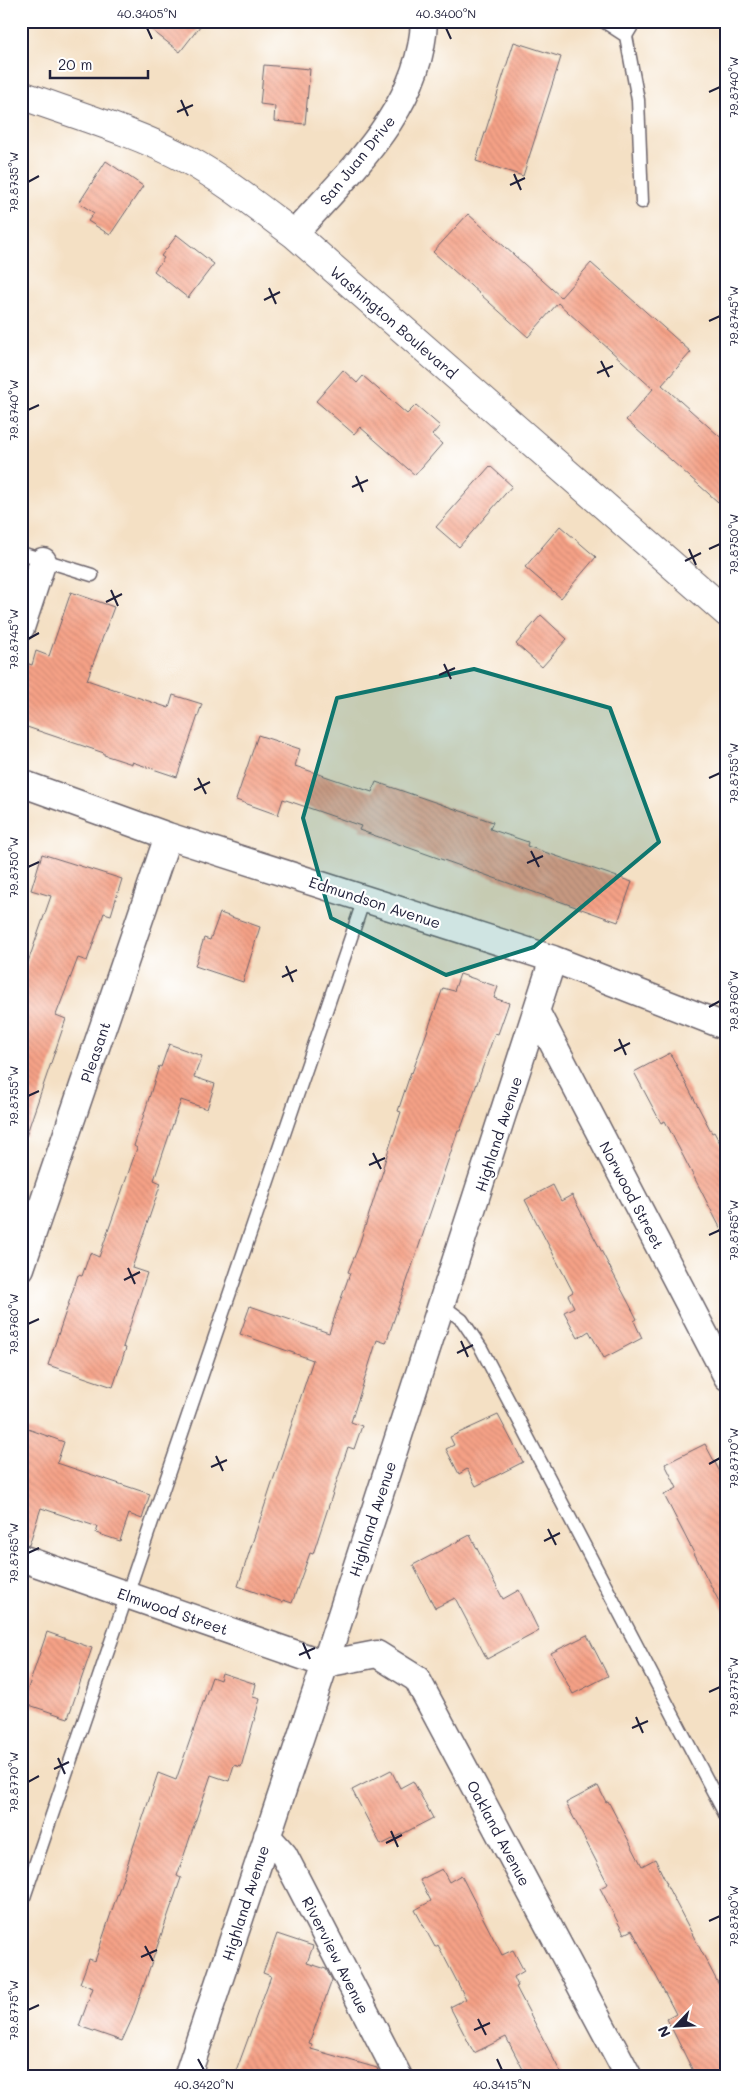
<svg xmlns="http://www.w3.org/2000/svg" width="748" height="2098" font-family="Mali,sans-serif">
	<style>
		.building { fill: url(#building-back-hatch) }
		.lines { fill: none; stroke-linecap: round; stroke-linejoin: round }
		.service-casing { stroke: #6c646b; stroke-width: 15 }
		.minor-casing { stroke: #6c646b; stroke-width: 29 }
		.tertiary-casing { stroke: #6c646b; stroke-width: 30 }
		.service { stroke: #fff; stroke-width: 12 }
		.minor { stroke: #fff; stroke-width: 26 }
		.tertiary { stroke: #fff; stroke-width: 28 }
		.marked { fill: #0f766e; fill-opacity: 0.2; stroke: #0f766e; stroke-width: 4; stroke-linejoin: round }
		.ticks { fill: none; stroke: #22223b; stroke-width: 2 }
		.labels { text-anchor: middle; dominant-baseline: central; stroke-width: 4.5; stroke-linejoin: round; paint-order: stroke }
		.street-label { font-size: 15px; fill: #22223b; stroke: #fff }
		.neatline { fill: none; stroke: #22223b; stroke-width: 2 }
		.ticks-label { font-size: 12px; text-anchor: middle; fill: #22223b }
	</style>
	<defs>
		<pattern id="building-back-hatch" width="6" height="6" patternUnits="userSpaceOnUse" patternTransform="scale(1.25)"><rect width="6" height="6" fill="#f5a186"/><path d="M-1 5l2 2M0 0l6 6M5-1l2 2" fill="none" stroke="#d28a75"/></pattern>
	</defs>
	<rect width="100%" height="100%" fill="#fff"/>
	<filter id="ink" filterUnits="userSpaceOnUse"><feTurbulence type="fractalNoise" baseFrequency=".02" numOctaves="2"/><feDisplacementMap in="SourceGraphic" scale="10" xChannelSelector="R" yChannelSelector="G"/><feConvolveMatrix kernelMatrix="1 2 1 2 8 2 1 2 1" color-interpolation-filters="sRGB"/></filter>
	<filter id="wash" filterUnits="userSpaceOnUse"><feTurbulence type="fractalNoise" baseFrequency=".0096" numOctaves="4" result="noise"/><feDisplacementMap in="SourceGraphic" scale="20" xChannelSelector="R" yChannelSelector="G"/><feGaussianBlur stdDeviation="1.12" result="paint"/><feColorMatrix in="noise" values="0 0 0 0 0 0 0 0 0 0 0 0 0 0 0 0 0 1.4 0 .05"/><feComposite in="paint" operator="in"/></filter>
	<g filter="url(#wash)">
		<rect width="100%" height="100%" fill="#f4e0c4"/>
		<g id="blocks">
			<path class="building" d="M140,21H204L180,52Z
				M514,42L561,57L523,176L476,161Z
				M264,65L310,69L305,124L274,121L275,106L260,104Z
				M106,161L143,186L110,235L88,221L94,213L79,203Z
				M468,214L561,297L591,263L691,352L662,385L727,443V510L626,420L653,389L558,303L528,337L433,252Z
				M177,235L214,264L188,298L154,271L164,258L161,256Z
				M343,370L357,383L363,376L407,414L416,405L440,426L432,435L442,444L415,475L360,427L354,434L316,401Z
				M490,466L512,486L459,547L436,527Z
				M560,526L596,557L561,598L525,567Z
				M71,592L114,607L87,680L169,708L173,695L202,704L177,777L132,762V764L104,755V753L21,725V676L26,663L32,665L36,651L49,656Z
				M541,615L567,639L542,667L516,644Z
				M258,735L300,749L295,766L372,792L376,782L493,822L490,829L528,842L527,846L632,882L618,922L359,830L361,826L283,799L278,815L236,800Z
				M42,854L122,879L111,915L104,913L87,961L78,958L56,1015L66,1019L26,1136L21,1135V982L51,896L31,890Z
				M220,913L260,927L243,982L195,966L204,938L210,940Z
				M460,974L498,987L494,998L509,1003L498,1034L495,1033L460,1131H458L386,1343L377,1340L351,1422L362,1426L354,1449L348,1447L313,1554L310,1553L292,1603L283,1600V1602L238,1586L313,1360L240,1334L250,1306L329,1333L350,1273L348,1272L358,1248L384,1168L383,1167L401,1112L398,1111L411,1072L412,1073L443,988L454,991Z
				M169,1044L202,1056L194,1077L215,1084L207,1109L181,1100L154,1180L161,1183L132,1268L147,1273L123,1347L126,1348L113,1387L48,1365L78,1275L82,1276L90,1253L99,1257L137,1148L134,1146L159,1066L161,1067Z
				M670,1053L712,1133L714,1132L727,1156V1241L665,1121L661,1123L634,1072Z
				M553,1185L561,1201L572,1195L637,1319L634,1321L642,1338L604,1358L589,1331L578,1338L564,1312L574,1307L568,1295L573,1292L525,1200Z
				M498,1415L523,1462L476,1486L467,1469L459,1474L446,1449L454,1445L450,1437Z
				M28,1429L64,1442L57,1463L150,1494L142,1519L129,1514L120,1541L96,1533L98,1527L41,1508L29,1545L21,1543V1448Z
				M705,1444L727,1485V1617L664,1495L677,1488L665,1464Z
				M470,1535L503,1599L519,1590L539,1631L487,1659L455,1598L435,1608L413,1565Z
				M47,1632L92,1648L68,1718L23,1703Z
				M587,1635L608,1676L573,1694L551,1653Z
				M222,1673L256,1684L253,1697L260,1699L241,1767L234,1765L229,1781L211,1775L177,1876L181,1878L132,2019L122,2041L79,2026L93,1988L80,1983L89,1959L95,1961L158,1773L176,1780L212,1677L220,1680Z
				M391,1770L400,1788L413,1781L433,1818L381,1845L352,1790Z
				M598,1786L606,1802L608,1801L642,1866L655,1859L667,1884H666L727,2000V2077H696L667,2019L676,2014L632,1930L624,1934L600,1888L608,1884L566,1803Z
				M442,1869L449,1882L461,1875L502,1955L513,1950L524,1971L514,1977L518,1986L516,1987L563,2077H527L506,2037L474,2053L450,2007L466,1999L438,1945L435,1947L415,1910L431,1901L420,1880Z
				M277,1934L313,1946L307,1963L326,1969L332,1980L309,2044L312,2045L311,2049L377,2068L380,2077H234L271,1976L263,1973Z"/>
		</g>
	</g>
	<g filter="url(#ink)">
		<use href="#blocks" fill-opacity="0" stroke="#6c646b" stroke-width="1"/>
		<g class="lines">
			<g class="service-casing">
				<path id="service" d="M603,21L626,36L638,100L642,202
					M626,36L635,21
					M21,553L92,575
					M442,1305L462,1320L481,1348L727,1818
					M21,1906L364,899"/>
			</g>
			<g class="minor-casing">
				<path id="minor" d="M294,234C348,173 421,109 424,21
					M21,628L43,561
					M21,783L168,836L553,959L727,1027
					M537,1013L727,1377
					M21,1268L168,836
					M21,1558L325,1664L377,1654L417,1679L629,2077
					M267,1836L284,1855L399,2077
					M187,2077L325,1664L553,959"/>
			</g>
			<g class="tertiary-casing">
				<path id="tertiary" d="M21,95C77,115 135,132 188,160C226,181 259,208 294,234L727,613"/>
			</g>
			<use href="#service" class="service"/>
			<use href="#minor" class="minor"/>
			<use href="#tertiary" class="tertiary"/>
		</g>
	</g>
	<path class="marked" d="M474,669L610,708L659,842L534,947L446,975L331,918L303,818L337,698Z"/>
	<path class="ticks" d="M147,28L152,39M446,28L451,39M709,92L720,87M181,100L188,116M177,112L193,105M514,174L521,190M28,182L39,176M510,185L525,178M269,288L276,304M264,300L280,292M709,321L720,316M601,361L609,377M597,373L613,366M28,410L39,405M356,476L363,492M352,487L368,480M689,549L696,565M709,549L720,544M685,561L701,553M111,590L118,606M106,602L122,594M28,639L39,633M444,664L451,679M439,675L455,668M198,778L206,794M709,778L720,773M194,790L210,782M531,851L539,867M527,863L543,856M28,867L39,862M286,966L293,982M282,977L297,970M709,1007L720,1001M619,1039L626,1055M614,1051L630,1043M28,1096L39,1091M373,1153L381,1169M369,1165L385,1158M709,1235L720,1230M128,1268L135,1284M124,1280L140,1272M28,1324L39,1319M461,1341L468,1357M457,1353L473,1345M216,1456L223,1471M709,1464L720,1458M211,1467L227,1460M548,1529L556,1545M544,1541L560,1533M28,1553L39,1548M303,1643L310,1659M299,1655L315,1648M709,1692L720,1687M636,1717L643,1733M632,1728L648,1721M58,1758L65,1774M54,1769L69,1762M28,1782L39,1776M391,1831L398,1847M386,1843L402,1835M709,1921L720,1916M145,1946L153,1961M141,1957L157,1950M28,2010L39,2005M478,2019L486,2035M474,2030L490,2023M198,2059L204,2070M497,2059L502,2070"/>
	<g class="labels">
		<g class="street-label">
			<text transform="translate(357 160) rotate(-51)">San Juan Drive</text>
			<text transform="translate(394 322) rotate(41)">Washington Boulevard</text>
			<text transform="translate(375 902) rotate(18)">Edmundson Avenue</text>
			<text transform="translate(95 1052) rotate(-71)">Pleasant</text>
			<text transform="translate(498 1134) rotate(-72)">Highland Avenue</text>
			<text transform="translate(632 1195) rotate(62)">Norwood Street</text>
			<text transform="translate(372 1519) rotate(-72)">Highland Avenue</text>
			<text transform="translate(173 1611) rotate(19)">Elmwood Street</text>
			<text transform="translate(499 1833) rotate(62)">Oakland Avenue</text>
			<text transform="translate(245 1903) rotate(-72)">Highland Avenue</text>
			<text transform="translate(336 1955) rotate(63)">Riverview Avenue</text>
		</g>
	</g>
	<rect width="748" height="2098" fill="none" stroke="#fff" stroke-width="55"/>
	<g transform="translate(676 2026) rotate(245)" stroke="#ffffff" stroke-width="4" paint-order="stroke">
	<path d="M0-4L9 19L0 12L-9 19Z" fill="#22223b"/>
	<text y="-8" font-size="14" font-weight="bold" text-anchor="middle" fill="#22223b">N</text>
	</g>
	<path d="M50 70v8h98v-8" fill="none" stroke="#22223b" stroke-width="2.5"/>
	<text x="58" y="70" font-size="15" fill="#22223b" stroke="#ffffff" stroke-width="4" paint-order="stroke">20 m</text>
	<rect x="28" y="28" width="692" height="2042" class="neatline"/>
	<g class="ticks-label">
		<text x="147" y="18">40.3405°N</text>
		<text x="446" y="18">40.3400°N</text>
		<text transform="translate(734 87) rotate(-90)" y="4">79.8740°W</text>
		<text transform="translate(14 182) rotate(-90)" y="4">79.8735°W</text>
		<text transform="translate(734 316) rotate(-90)" y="4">79.8745°W</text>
		<text transform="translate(14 410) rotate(-90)" y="4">79.8740°W</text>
		<text transform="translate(734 544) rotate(-90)" y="4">79.8750°W</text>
		<text transform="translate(14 639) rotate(-90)" y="4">79.8745°W</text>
		<text transform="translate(734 773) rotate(-90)" y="4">79.8755°W</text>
		<text transform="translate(14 867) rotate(-90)" y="4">79.8750°W</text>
		<text transform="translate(734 1001) rotate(-90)" y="4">79.8760°W</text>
		<text transform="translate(14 1096) rotate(-90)" y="4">79.8755°W</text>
		<text transform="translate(734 1230) rotate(-90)" y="4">79.8765°W</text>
		<text transform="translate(14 1324) rotate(-90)" y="4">79.8760°W</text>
		<text transform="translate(734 1458) rotate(-90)" y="4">79.8770°W</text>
		<text transform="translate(14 1553) rotate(-90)" y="4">79.8765°W</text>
		<text transform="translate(734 1687) rotate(-90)" y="4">79.8775°W</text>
		<text transform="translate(14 1782) rotate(-90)" y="4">79.8770°W</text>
		<text transform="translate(734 1916) rotate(-90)" y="4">79.8780°W</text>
		<text transform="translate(14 2010) rotate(-90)" y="4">79.8775°W</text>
		<text x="204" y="2089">40.3420°N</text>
		<text x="502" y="2089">40.3415°N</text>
	</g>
</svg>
